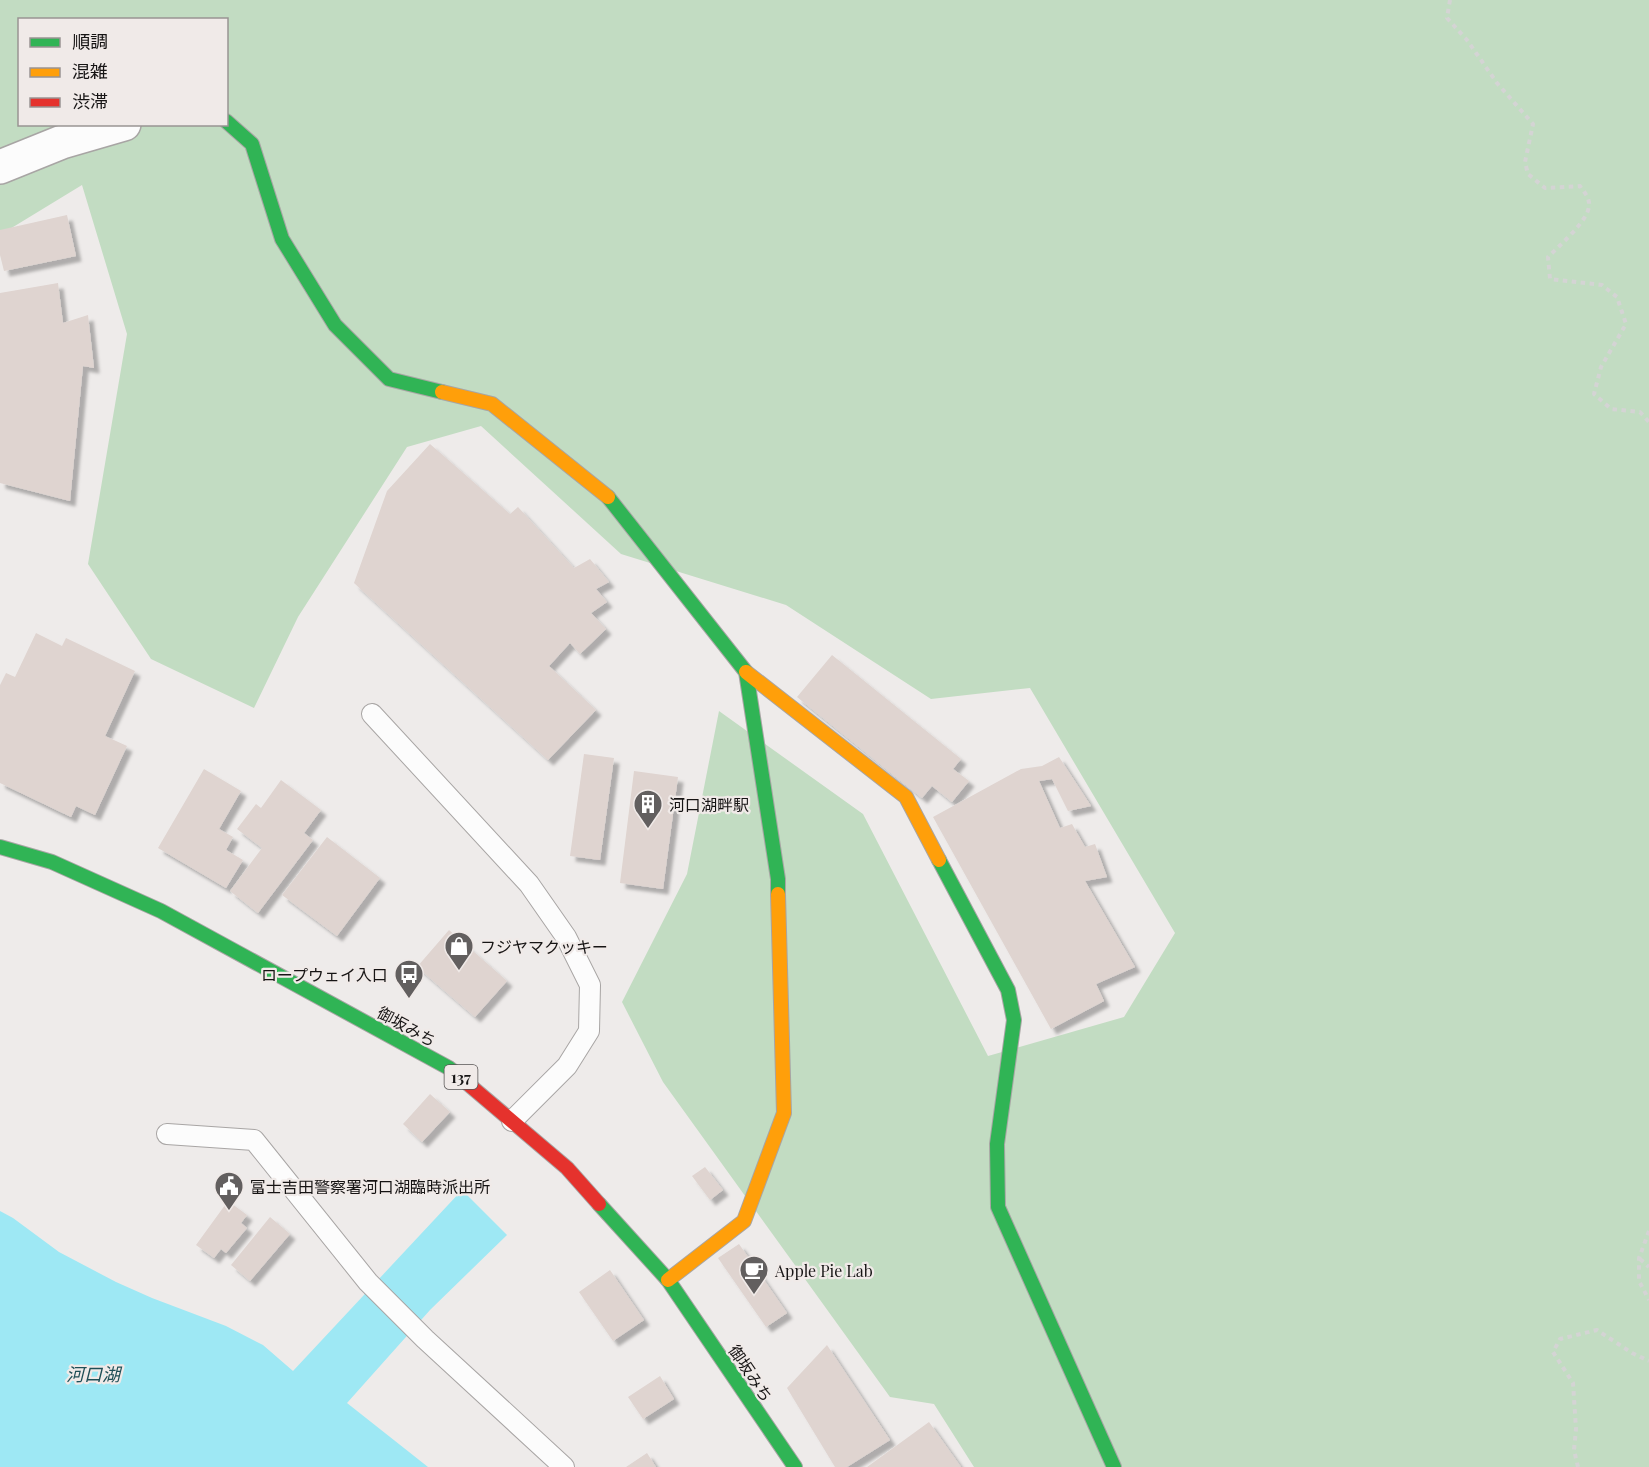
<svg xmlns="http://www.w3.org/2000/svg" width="1649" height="1467" font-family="'Playfair Display','Noto Sans JP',serif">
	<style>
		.green { fill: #c2dcc2; fill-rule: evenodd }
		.water { fill: #9ee8f4 }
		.building { fill: #dfd4d0; filter: url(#shadow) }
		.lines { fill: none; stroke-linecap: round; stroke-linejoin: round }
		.lane-casing { stroke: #a8a5a4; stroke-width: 22 }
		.street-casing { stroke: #a8a5a4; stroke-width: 36 }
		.fast-casing { stroke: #a8a5a4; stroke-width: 16 }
		.slow-casing { stroke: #a8a5a4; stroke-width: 16 }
		.jam-casing { stroke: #a8a5a4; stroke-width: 16 }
		.path { stroke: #d4d4d4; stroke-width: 4; stroke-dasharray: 4.5 4.5; stroke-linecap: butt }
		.lane { stroke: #fcfcfc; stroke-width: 20 }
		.street { stroke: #fcfcfc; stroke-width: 33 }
		.fast { stroke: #30b455; stroke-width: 14 }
		.slow { stroke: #ff9f0a; stroke-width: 14 }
		.jam { stroke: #e5322d; stroke-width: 14 }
		.labels { text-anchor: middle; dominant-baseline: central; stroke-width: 4.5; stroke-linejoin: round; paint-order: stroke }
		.shield { fill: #f0eae8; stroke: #575454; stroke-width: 1.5 }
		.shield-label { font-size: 15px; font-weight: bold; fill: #161414 }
		.poi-label { font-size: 16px; fill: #161414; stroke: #f0eae8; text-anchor: start }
		.street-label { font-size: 16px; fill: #161414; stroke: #f0eae8 }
		.water-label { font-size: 18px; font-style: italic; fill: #1e4e56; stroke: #f0eae8 }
	</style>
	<defs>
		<filter id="shadow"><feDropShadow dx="5.5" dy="5.5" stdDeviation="1.5" flood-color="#0004"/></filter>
	</defs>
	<rect width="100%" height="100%" fill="#eeebea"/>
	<path class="green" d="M0,0H1649V1467H974L934,1404L890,1397L663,1082L622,1002L687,874L719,711L863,814L988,1056L1124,1017L1175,933L1030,688L931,699L786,605L621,554L481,426L407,447L298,617L254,708L151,659L88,564L127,334L82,185L0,235ZM20,20H226V124H20Z"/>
	<path class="water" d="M462,1190L507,1235L430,1310L347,1403L428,1467H0V1211L13,1218L59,1252L116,1282L152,1298L226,1326L263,1345L293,1371Z"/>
	<path class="building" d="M67,215L76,256L4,271L0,255V230Z
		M58,283L63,323L88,315L94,368L83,366L70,501L0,483V293Z
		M430,444L510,514L518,507L574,568L590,559L609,582L596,589L607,602L591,613L606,629L580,654L570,643L549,666L596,710L548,760L354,583L387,491Z
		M36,633L62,646L66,638L135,671L105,736L127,746L95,815L76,806L71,817L0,783V685L6,673L15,677Z
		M832,655L961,759L953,769L969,781L952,802L932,786L922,798L797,697Z
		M584,754L614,758L600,860L570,856Z
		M1059,757L1091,806L1068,811L1052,779L1039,781L1060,828L1072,824L1085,847L1095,844L1107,877L1085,881L1135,967L1096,984L1104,1001L1051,1029L933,817L1021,769L1042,766Z
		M204,769L241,791L219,829L233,837L226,850L243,860L226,888L158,848Z
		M634,771L678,777L663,889L620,883Z
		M281,780L321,810L304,833L313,840L258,913L230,891L262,848L237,829L256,804L261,808Z
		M327,837L380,878L337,936L282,895Z
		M449,930L507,981L475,1017L417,967Z
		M430,1094L450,1112L422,1142L403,1124Z
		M705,1167L723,1190L710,1200L692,1176Z
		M228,1201L247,1215L241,1223L247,1228L226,1253L221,1249L214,1258L196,1245Z
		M270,1217L290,1234L250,1281L231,1265Z
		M739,1244L787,1313L766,1327L718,1258Z
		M610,1270L644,1320L613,1341L579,1292Z
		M827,1345L890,1440L847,1467H835L787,1388Z
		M660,1376L674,1399L643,1419L628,1397Z
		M929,1422L961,1467H867Z
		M647,1453L656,1467H626Z"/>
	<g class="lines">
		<g class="lane-casing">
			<path id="lane" d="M372,714L529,884L566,937L590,985L589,1031L567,1066L512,1121
				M167,1134L254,1140L368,1282L425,1339L564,1467"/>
		</g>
		<g class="street-casing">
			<path id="street" d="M0,167L62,142L124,124"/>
		</g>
		<g class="fast-casing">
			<path id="fast" d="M226,121L252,144L282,239L335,325L389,379L442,392
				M608,497L746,672L778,879V894
				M0,847L52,862L161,911L449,1068L454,1072
				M939,860L1008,990L1014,1020L997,1144L998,1207L1114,1467
				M599,1204L668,1280L795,1467"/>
		</g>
		<g class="slow-casing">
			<path id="slow" d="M442,392L492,404L608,497
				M746,672L906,797L939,860
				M668,1280L744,1221L784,1113L778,894"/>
		</g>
		<g class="jam-casing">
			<path id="jam" d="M454,1072L567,1168L599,1204"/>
		</g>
		<path class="path" d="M1450,0L1447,18L1467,40L1497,83L1533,124L1525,162L1528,174L1545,188L1580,186C1584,192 1590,198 1589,206C1588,221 1559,246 1548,257L1550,279L1602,285L1617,297L1626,324L1601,367L1594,394L1611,409L1640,412L1649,422
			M1649,1231L1639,1258V1281L1649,1300
			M1640,1259L1649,1267
			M1578,1467L1574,1450L1576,1429L1573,1383L1553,1352L1560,1339L1597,1330L1632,1353L1649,1361"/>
		<use href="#lane" class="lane"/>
		<use href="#street" class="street"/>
		<use href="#fast" class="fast"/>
		<use href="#slow" class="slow"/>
		<use href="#jam" class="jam"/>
	</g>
	<defs>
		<g id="building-pin" transform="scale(1.5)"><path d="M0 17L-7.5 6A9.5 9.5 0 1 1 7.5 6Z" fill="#625f5f" stroke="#f0eae8"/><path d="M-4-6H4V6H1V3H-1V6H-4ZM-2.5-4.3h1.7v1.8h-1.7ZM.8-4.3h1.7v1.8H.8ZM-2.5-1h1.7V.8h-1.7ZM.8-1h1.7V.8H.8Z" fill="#fff"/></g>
		<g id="shop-pin" transform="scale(1.5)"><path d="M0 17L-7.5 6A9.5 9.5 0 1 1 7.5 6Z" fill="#625f5f" stroke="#f0eae8"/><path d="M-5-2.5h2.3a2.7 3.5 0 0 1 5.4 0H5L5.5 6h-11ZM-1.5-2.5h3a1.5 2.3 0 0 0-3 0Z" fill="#fff"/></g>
		<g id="bus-pin" transform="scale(1.5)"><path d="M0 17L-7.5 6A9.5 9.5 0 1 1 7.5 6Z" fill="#625f5f" stroke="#f0eae8"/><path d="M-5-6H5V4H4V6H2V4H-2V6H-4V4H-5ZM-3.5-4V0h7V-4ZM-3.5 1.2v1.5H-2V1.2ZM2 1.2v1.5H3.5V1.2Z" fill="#fff"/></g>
		<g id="civic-pin" transform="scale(1.5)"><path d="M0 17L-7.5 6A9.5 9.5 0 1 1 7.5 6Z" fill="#625f5f" stroke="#f0eae8"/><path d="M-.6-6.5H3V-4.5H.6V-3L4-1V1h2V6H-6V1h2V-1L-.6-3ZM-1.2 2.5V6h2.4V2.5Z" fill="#fff"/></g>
		<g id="cafe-pin" transform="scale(1.5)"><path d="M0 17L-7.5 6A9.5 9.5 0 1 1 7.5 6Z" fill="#625f5f" stroke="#f0eae8"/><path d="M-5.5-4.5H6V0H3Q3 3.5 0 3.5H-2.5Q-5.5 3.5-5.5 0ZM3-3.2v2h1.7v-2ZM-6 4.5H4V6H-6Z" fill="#fff"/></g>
	</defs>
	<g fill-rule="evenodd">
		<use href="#building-pin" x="648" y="804"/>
		<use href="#shop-pin" x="459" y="946"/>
		<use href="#bus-pin" x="409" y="974"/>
		<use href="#civic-pin" x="229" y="1186"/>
		<use href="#cafe-pin" x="754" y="1270"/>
	</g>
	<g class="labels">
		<rect class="shield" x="444.5" y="1065" width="33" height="24" rx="4.5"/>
		<g class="shield-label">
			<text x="461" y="1077">137</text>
		</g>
		<g class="poi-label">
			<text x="669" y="804">河口湖畔駅</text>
			<text x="480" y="946">フジヤマクッキー</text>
			<text x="388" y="974" text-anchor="end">ロープウェイ入口</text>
			<text x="250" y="1186">富士吉田警察署河口湖臨時派出所</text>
			<text x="775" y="1270">Apple Pie Lab</text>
		</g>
		<g class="street-label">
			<text transform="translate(407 1026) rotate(29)">御坂みち</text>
			<text transform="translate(751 1373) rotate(56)">御坂みち</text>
		</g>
		<g class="water-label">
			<text x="93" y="1374">河口湖</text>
		</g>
	</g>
	<rect x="18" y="18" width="210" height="108" fill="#f0eae8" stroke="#999493" stroke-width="1.5"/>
	<rect x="30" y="38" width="30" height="9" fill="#30b455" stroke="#999493" stroke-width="1.5"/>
	<text x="72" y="48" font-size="18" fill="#161414">順調</text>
	<rect x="30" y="68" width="30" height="9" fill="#ff9f0a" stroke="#999493" stroke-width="1.5"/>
	<text x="72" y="78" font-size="18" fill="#161414">混雑</text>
	<rect x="30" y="98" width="30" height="9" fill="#e5322d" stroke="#999493" stroke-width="1.5"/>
	<text x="72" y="108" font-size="18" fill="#161414">渋滞</text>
</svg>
